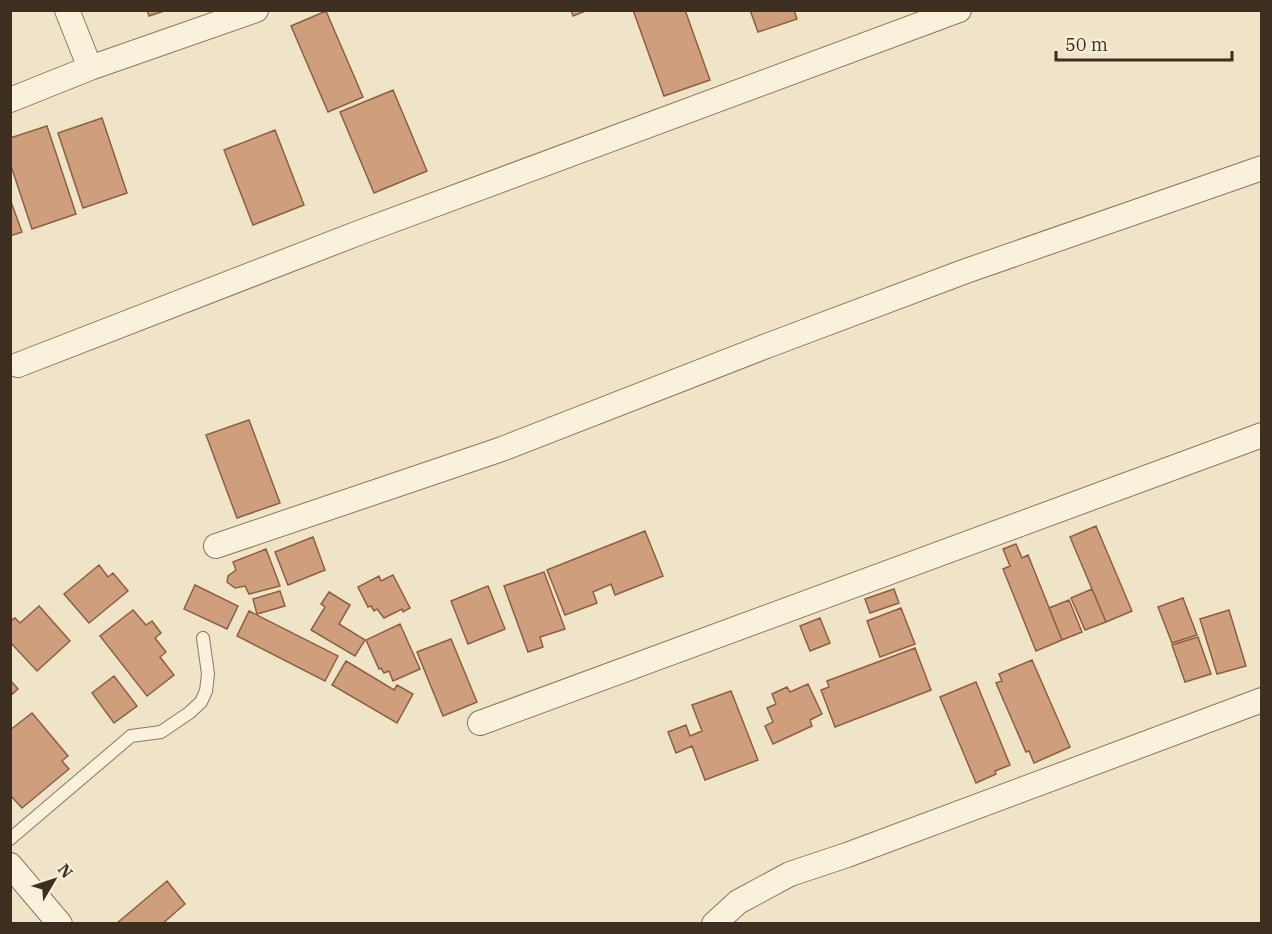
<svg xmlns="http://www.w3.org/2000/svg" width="1272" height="934" font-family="'IBM Plex Serif',serif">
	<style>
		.building { fill: #cf9f7d; stroke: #8d5f41; stroke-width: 1.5 }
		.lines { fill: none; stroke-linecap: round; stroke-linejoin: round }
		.lane-casing { stroke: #8d765c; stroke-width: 14 }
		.street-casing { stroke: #8d765c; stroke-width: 26 }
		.lane { stroke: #faf1dc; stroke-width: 12 }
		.street { stroke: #faf1dc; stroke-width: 24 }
	</style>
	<rect width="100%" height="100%" fill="#f0e4c8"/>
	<path class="building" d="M147,10H167L149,16Z
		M571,10H588L573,16Z
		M633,10H685L710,80L664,96Z
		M750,10H794L797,19L758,32Z
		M326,11L363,97L328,112L291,26Z
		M393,90L427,171L374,193L340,112Z
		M102,118L127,193L83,208L58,133Z
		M47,126L76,214L32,229L10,163V138Z
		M275,130L304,205L253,225L224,150Z
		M10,199L22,232L10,236Z
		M249,420L280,503L237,518L206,435Z
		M1096,526L1132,611L1106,622L1070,537Z
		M645,531L663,576L615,595L611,584L593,592L597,603L565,615L547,570Z
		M313,537L325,570L288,585L275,552Z
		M1016,544L1022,558L1028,555L1062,640L1036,651L1003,569L1010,566L1003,549Z
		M266,549L280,586L249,594L245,586L235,588L227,582L228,576L236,570L233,562Z
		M99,565L108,577L113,573L128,591L89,623L64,594Z
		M544,572L565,629L540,637L543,647L528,652L504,586Z
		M393,575L410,608L403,612L402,609L384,618L377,609L374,611L371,606L368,607L358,587L379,576L381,581Z
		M195,585L238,606L227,629L184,609Z
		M488,586L505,629L468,644L451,601Z
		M894,589L899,603L870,613L865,599Z
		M1092,589L1106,622L1085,630L1071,598Z
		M280,591L285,606L257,614L253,599Z
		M329,592L350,605L339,624L365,640L355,656L311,630L325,607L321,604Z
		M1183,598L1197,635L1172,643L1158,607Z
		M1069,600L1082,632L1062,640L1049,608Z
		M39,606L70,641L37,671L10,642V621L15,618L20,623Z
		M901,608L915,644L880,657L867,621Z
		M133,610L146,625L152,621L161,633L155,638L166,652L160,657L174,675L147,696L100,636Z
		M1229,610L1246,666L1217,674L1200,619Z
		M249,611L338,656L325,681L237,636Z
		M820,618L830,643L810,651L800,626Z
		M400,624L420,669L393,681L389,671L384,673L381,668L379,669L366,640Z
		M1198,637L1211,674L1185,682L1172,645Z
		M451,639L477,702L443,716L417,652Z
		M915,648L931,690L835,727L821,690L829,687L827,681Z
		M1032,660L1070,747L1034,763L1029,751L1026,752L996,683L1002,681L999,674Z
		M346,661L394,690L397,685L413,694L397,723L332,685Z
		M114,676L137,706L114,723L92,693Z
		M10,680L18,689L10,696Z
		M976,682L1010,765L995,771L996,774L976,783L940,697Z
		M808,684L822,714L810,720L812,726L773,744L765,726L773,722L767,708L776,704L772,694L787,687L790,692Z
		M731,691L758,760L705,780L692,746L676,753L668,732L686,725L690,736L702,731L692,705Z
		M32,713L68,756L62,761L69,769L22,808L10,795V730Z
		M167,881L185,904L162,924H116Z"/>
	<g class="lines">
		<g class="lane-casing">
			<path id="lane" d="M10,839L131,736L161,732L189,713L201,702L206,691L208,674L203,638"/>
		</g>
		<g class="street-casing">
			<path id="street" d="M67,10L90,68
				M10,100L90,68L256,10
				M18,365L361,232L959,10
				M216,546L502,449L769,345L966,271L1262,168
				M480,723L1262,435
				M10,865L60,924
				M714,924L738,902L790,874L847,855L1262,700"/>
		</g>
		<use href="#lane" class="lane"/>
		<use href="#street" class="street"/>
	</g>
	<rect width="1272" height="934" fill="none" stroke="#3d2e20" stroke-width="24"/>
	<g transform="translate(54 880) rotate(51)" stroke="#f7eed8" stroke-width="4.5" paint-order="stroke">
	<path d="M0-4.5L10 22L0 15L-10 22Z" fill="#3d2e20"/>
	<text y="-9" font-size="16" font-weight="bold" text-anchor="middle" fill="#3d2e20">N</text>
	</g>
	<path d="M1056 51v9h176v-9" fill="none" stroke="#3d2e20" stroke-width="3"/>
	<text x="1065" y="51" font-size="18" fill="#3d2e20" stroke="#f7eed8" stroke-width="4.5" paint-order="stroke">50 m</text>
</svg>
